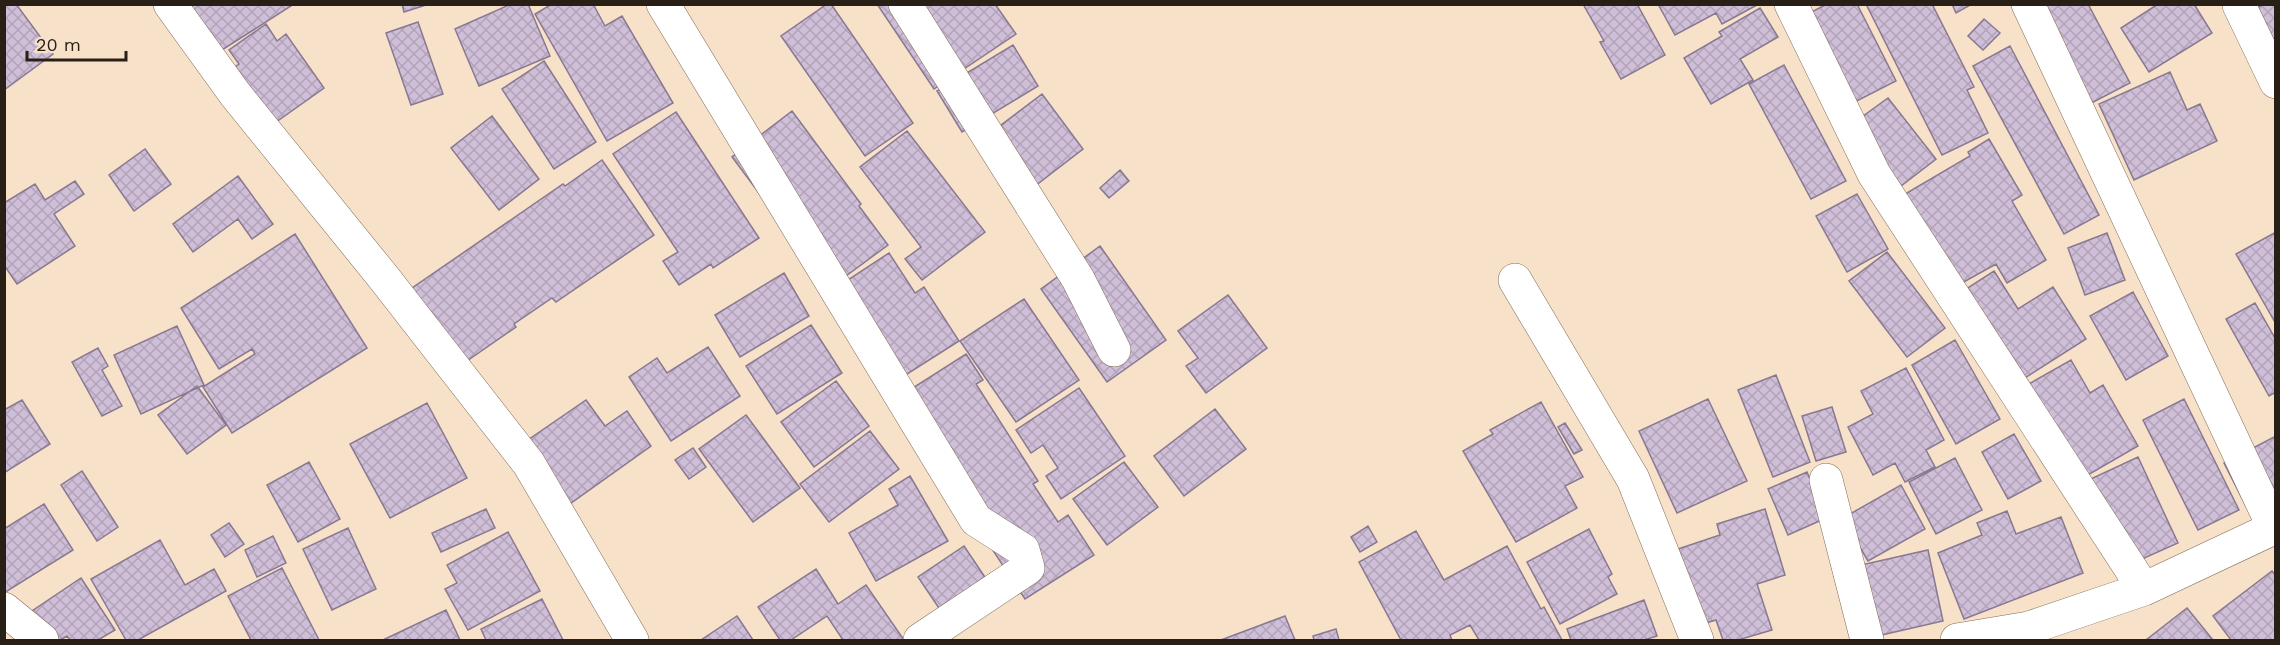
<svg xmlns="http://www.w3.org/2000/svg" width="2280" height="645" font-family="'Work Sans',sans-serif">
	<style>
		.building { fill: url(#building-cross-hatch); stroke: #887890; stroke-width: 1.5 }
		.lines { fill: none; stroke-linecap: round; stroke-linejoin: round }
		.minor-casing { stroke: #806d57; stroke-width: 34 }
		.minor { stroke: #fff; stroke-width: 33 }
	</style>
	<defs>
		<pattern id="building-cross-hatch" width="8" height="8" patternUnits="userSpaceOnUse" patternTransform="scale(1.5)"><rect width="8" height="8" fill="#cfbed8"/><path d="M0 0l8 8M0 8l8-8" fill="none" stroke="#b2a3b9"/></pattern>
	</defs>
	<rect width="100%" height="100%" fill="#f7e1c9"/>
	<path class="building" d="M4,4H16L53,54L4,90Z
		M162,4H294L200,64Z
		M402,4H429L404,12Z
		M511,4H528L550,56L479,86L455,29Z
		M552,4H593L605,26L622,16L673,103L607,141L535,14Z
		M827,4H831L913,123L865,156L781,36Z
		M877,4H995L1016,34L934,89Z
		M1583,4H1637L1665,55L1621,79L1600,42L1604,41Z
		M1658,4H1757V5L1722,24L1716,13L1675,35Z
		M1827,4H1857L1896,81L1839,110L1794,21Z
		M1866,4H1932L1974,87L1967,90L1988,133L1942,155Z
		M1952,4H1972L1956,13Z
		M2021,4H2088L2130,83L2078,110Z
		M2158,4H2194L2212,33L2149,72L2121,28Z
		M2263,4H2276V56L2249,14Z
		M1760,8L1778,37L1740,59L1753,80L1711,104L1684,58L1722,36L1719,32Z
		M1984,19L2000,33L1983,50L1968,36Z
		M418,22L443,94L411,105L386,33Z
		M266,24L277,41L286,34L324,88L262,132L222,76L239,64L229,50Z
		M1013,45L1038,86L962,132L937,91Z
		M2010,46L2099,215L2064,234L1973,66Z
		M544,61L596,142L554,169L502,89Z
		M1784,65L1846,181L1811,199L1749,84Z
		M2170,72L2187,110L2200,104L2217,141L2134,180L2099,104Z
		M1042,94L1083,149L1022,196L980,141Z
		M1888,98L1936,159L1892,193L1844,130Z
		M792,111L861,204L859,206L888,245L827,290L798,245L732,157Z
		M676,112L759,238L713,268L711,264L679,285L663,261L678,252L613,154Z
		M492,116L539,179L499,210L451,148Z
		M907,131L985,232L922,280L905,259L921,247L860,167Z
		M1989,139L2022,195L2012,201L2046,260L2007,283L1996,264L1953,288L1900,197L1970,156L1968,152Z
		M145,149L171,184L134,211L109,175Z
		M602,160L654,235L556,302L552,298L514,324L516,327L451,372L399,297L563,184L565,186Z
		M1120,170L1129,181L1109,198L1100,188Z
		M238,176L273,224L252,239L238,219L193,252L173,224Z
		M75,181L84,194L54,214L75,246L17,284L4,265V203L35,184L45,200Z
		M1857,194L1888,249L1847,272L1816,216Z
		M2276,232V324L2236,254Z
		M2107,233L2125,280L2085,295L2068,248Z
		M295,234L367,348L232,433L203,387L255,354L252,349L219,369L181,308Z
		M1100,246L1166,340L1107,382L1041,289Z
		M1887,252L1945,328L1907,357L1849,281Z
		M889,253L915,293L924,287L959,341L882,390L822,297Z
		M1994,271L2018,309L2053,287L2086,339L2006,390L1949,300Z
		M784,273L809,316L740,357L715,315Z
		M2133,292L2168,356L2126,380L2090,316Z
		M1228,295L1267,348L1206,393L1186,366L1198,358L1178,331Z
		M1024,299L1079,380L1016,422L960,341Z
		M2255,303L2276,340V392L2269,396L2226,319Z
		M811,325L842,373L777,414L746,366Z
		M177,326L204,385L141,414L114,355Z
		M1955,340L2000,419L1956,444L1912,365Z
		M708,347L740,396L671,441L629,377L657,358L667,373Z
		M98,348L108,366L102,370L122,406L102,416L72,362Z
		M966,354L983,380L976,384L1038,481L1033,484L1058,522L1068,515L1094,555L1025,599L894,400Z
		M2071,360L2090,393L2103,385L2138,446L2067,487L2013,393Z
		M1906,368L1944,440L1926,450L1935,467L1905,482L1895,463L1873,475L1848,427L1873,414L1861,391Z
		M1776,375L1810,462L1773,477L1738,390Z
		M836,381L869,426L814,467L781,422Z
		M197,386L226,425L187,454L158,415Z
		M1079,388L1125,456L1061,499L1046,476L1058,468L1043,445L1031,453L1016,430Z
		M1708,399L1747,481L1677,513L1639,431Z
		M2184,399L2239,510L2198,530L2143,420Z
		M22,400L50,444L4,473V410Z
		M586,400L605,426L627,411L651,446L553,516L509,453Z
		M1541,402L1583,477L1565,486L1577,508L1516,542L1463,451L1493,434L1490,430Z
		M427,403L467,478L390,518L350,444Z
		M1832,407L1846,452L1816,461L1802,416Z
		M1215,409L1246,449L1184,496L1154,456Z
		M746,415L800,488L753,522L699,449Z
		M1565,423L1582,450L1574,454L1558,427Z
		M870,431L899,469L829,522L800,484Z
		M2014,434L2041,481L2008,499L1982,452Z
		M2276,436V493L2247,508L2224,463Z
		M693,448L706,467L689,479L675,460Z
		M2138,457L2178,543L2122,568L2082,483Z
		M1955,458L1982,510L1936,534L1909,482Z
		M309,462L340,519L298,542L267,485Z
		M1124,462L1158,507L1107,545L1073,499Z
		M82,471L118,527L97,541L61,485Z
		M1807,472L1826,518L1788,535L1768,489Z
		M910,476L948,541L876,581L849,533L898,505L889,489Z
		M1901,485L1925,529L1868,561L1843,518Z
		M44,504L73,550L4,593V529Z
		M486,509L495,528L441,552L432,533Z
		M1765,509L1785,575L1757,584L1772,630L1738,640H1723L1716,620L1699,625L1675,550L1720,535L1717,524Z
		M2007,511L2016,534L2061,517L2083,573L1964,619L1938,553L1982,535L1977,523Z
		M229,523L244,544L225,557L211,535Z
		M1368,526L1377,542L1360,552L1351,537Z
		M348,528L376,589L332,610L303,549Z
		M1589,529L1612,574L1608,577L1617,594L1560,624L1527,562Z
		M1416,531L1444,580L1507,546L1541,609L1544,607L1562,640H1479L1470,625L1450,635L1452,640H1401L1359,562Z
		M508,532L540,591L468,630L445,589L457,583L447,565Z
		M273,536L286,563L257,577L245,550Z
		M160,540L185,585L214,569L226,591L138,640H126L91,579Z
		M964,546L999,598L953,629L918,577Z
		M1928,550L1943,621L1877,636L1861,565Z
		M282,568L319,640H251L228,596Z
		M816,569L838,604L866,585L904,640H843L827,616L791,640H780L758,607Z
		M2272,571L2276,576V640H2231L2213,616Z
		M81,578L115,630L98,640H70L67,636L60,640H38L23,617Z
		M542,599L563,640H486L481,629Z
		M1644,600L1657,636L1644,640H1571L1567,629Z
		M2187,608L2213,640H2146Z
		M446,610L460,640H386L385,639Z
		M737,616L753,640H701Z
		M1285,616L1295,640H1221Z
		M1336,629L1339,640H1314L1313,636Z"/>
	<g class="lines">
		<g class="minor-casing">
			<path id="minor" d="M170,4L235,94L384,278L529,464L632,640
				M663,4L976,520L1023,550L1028,568L920,640
				M905,4L1078,279L1114,350
				M1791,4L1874,174L2144,589
				M2028,4L2274,528
				M2239,5L2276,82
				M1515,280L1633,479L1697,640
				M1826,480L1867,640
				M4,609L42,640
				M1957,640L2029,628L2144,589L2276,527"/>
		</g>
		<use href="#minor" class="minor"/>
	</g>
	<rect width="2280" height="645" fill="none" stroke="#282017" stroke-width="12"/>
	<path d="M27 51v9h99v-9" fill="none" stroke="#282017" stroke-width="3"/>
	<text x="36" y="51" font-size="18" fill="#282017" stroke="#f7e1c9" stroke-width="4.5" paint-order="stroke">20 m</text>
</svg>
